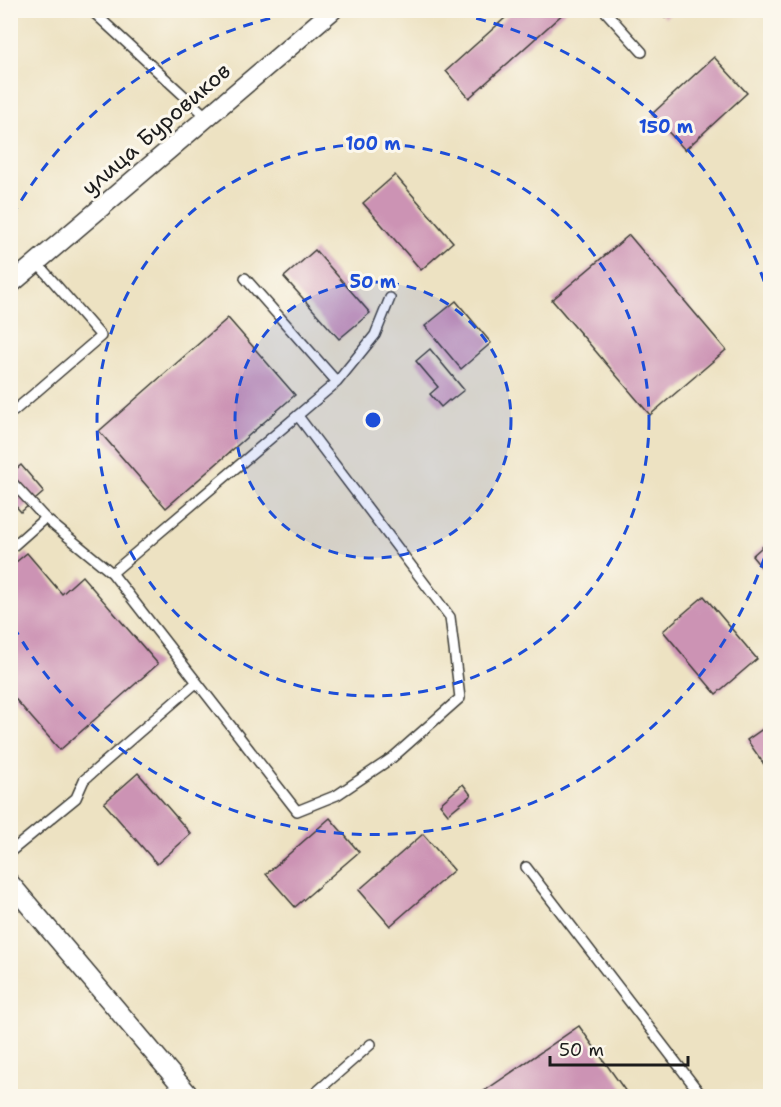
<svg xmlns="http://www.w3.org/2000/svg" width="781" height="1107" font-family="'Shantell Sans',sans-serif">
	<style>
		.building { fill: #cc93b4 }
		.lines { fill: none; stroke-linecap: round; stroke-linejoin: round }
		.service-casing { stroke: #3b3a35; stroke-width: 12 }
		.minor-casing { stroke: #3b3a35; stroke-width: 21 }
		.service { stroke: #fff; stroke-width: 9 }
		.minor { stroke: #fff; stroke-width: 18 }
		.ring { fill: none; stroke: #1d4ed8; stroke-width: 3; stroke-dasharray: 10 8 }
		.labels { text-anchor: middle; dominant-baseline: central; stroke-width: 6; stroke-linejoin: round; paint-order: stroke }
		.street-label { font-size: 22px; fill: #1c1c1c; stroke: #fbf7ec }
		.centre { fill: #1d4ed8; stroke: #fbf7ec; stroke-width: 3 }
		.ring-label { font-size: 18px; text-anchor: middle; font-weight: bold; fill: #1d4ed8; stroke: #fbf7ec; stroke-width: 6; stroke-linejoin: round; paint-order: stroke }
	</style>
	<rect width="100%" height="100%" fill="#fbf7ec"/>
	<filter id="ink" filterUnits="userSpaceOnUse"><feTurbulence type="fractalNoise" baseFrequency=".0167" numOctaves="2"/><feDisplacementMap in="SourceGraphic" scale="12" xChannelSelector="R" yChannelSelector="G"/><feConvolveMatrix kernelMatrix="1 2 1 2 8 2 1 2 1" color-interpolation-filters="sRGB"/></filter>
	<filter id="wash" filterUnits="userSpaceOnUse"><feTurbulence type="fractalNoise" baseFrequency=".008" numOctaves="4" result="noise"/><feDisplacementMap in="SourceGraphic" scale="24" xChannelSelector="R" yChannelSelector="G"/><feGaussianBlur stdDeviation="1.35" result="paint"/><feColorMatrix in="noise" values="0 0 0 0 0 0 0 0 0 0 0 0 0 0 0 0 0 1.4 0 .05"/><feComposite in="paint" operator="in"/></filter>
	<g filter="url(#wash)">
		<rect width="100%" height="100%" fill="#ede2c2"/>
		<g id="blocks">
			<path class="building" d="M514,10H567L469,98L446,71Z
				M658,10H674L665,18Z
				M714,57L747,93L685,150L652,114Z
				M395,175L453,242L421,270L363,203Z
				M629,235L726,350L650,415L552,300Z
				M315,250L370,313L339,339L284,277Z
				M456,301L491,343L461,369L425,326Z
				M228,318L295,395L166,508L99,431Z
				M430,349L464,390L450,401L449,400L441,407L430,394L438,387L416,361Z
				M21,465L44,492L21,512L10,500V474Z
				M770,540V578L752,556Z
				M27,553L62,594L82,576L158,664L60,750L10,693V567Z
				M704,596L757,659L716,694L663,631Z
				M770,724V768L768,770L747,740Z
				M138,773L191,834L157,864L104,803Z
				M463,784L471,795L448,814L440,804Z
				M330,818L359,852L295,907L266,874Z
				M423,834L454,870L390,926L359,890Z
				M579,1026L629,1096H477Z"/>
		</g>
	</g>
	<g filter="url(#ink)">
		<use href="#blocks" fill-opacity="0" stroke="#3b3a35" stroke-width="1.5"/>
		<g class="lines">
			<g class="service-casing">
				<path id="service" d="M91,10L207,117
					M604,10L642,52
					M245,278L337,382
					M10,408L14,411L101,336L37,263
					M10,480L45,518L112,573L297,811L337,795L392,758L460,698L450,617L298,416
					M10,549L45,518
					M112,573L337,382L375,335L390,298
					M10,852L76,798L84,780L196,683
					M526,867L702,1096
					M312,1096L371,1044"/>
			</g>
			<g class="minor-casing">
				<path id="minor" d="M10,285L333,10
					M10,883L190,1096"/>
			</g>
			<use href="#service" class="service"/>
			<use href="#minor" class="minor"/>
		</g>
	</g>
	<circle cx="373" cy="420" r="138" fill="#1d4ed8" fill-opacity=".12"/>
	<g class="ring">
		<circle cx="373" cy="420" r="138"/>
		<circle cx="373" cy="420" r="276"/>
		<path d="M770 541A415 415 0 0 1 12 624M12 216A415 415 0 0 1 305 11M441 11A415 415 0 0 1 770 299"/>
	</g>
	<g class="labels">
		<g class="street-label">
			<text transform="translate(156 129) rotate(-41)">улица Буровиков</text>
		</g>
	</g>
	<circle cx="373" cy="420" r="9" class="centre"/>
	<g class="ring-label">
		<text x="666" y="133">150 m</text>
		<text x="373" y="150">100 m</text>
		<text x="373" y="288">50 m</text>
	</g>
	<rect width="781" height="1107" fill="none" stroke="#fbf7ec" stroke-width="36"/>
	<path d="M550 1056v9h138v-9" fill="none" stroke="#1c1c1c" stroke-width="3"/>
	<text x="559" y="1056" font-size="18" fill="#1c1c1c" stroke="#fbf7ec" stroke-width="4.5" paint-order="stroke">50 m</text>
</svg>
